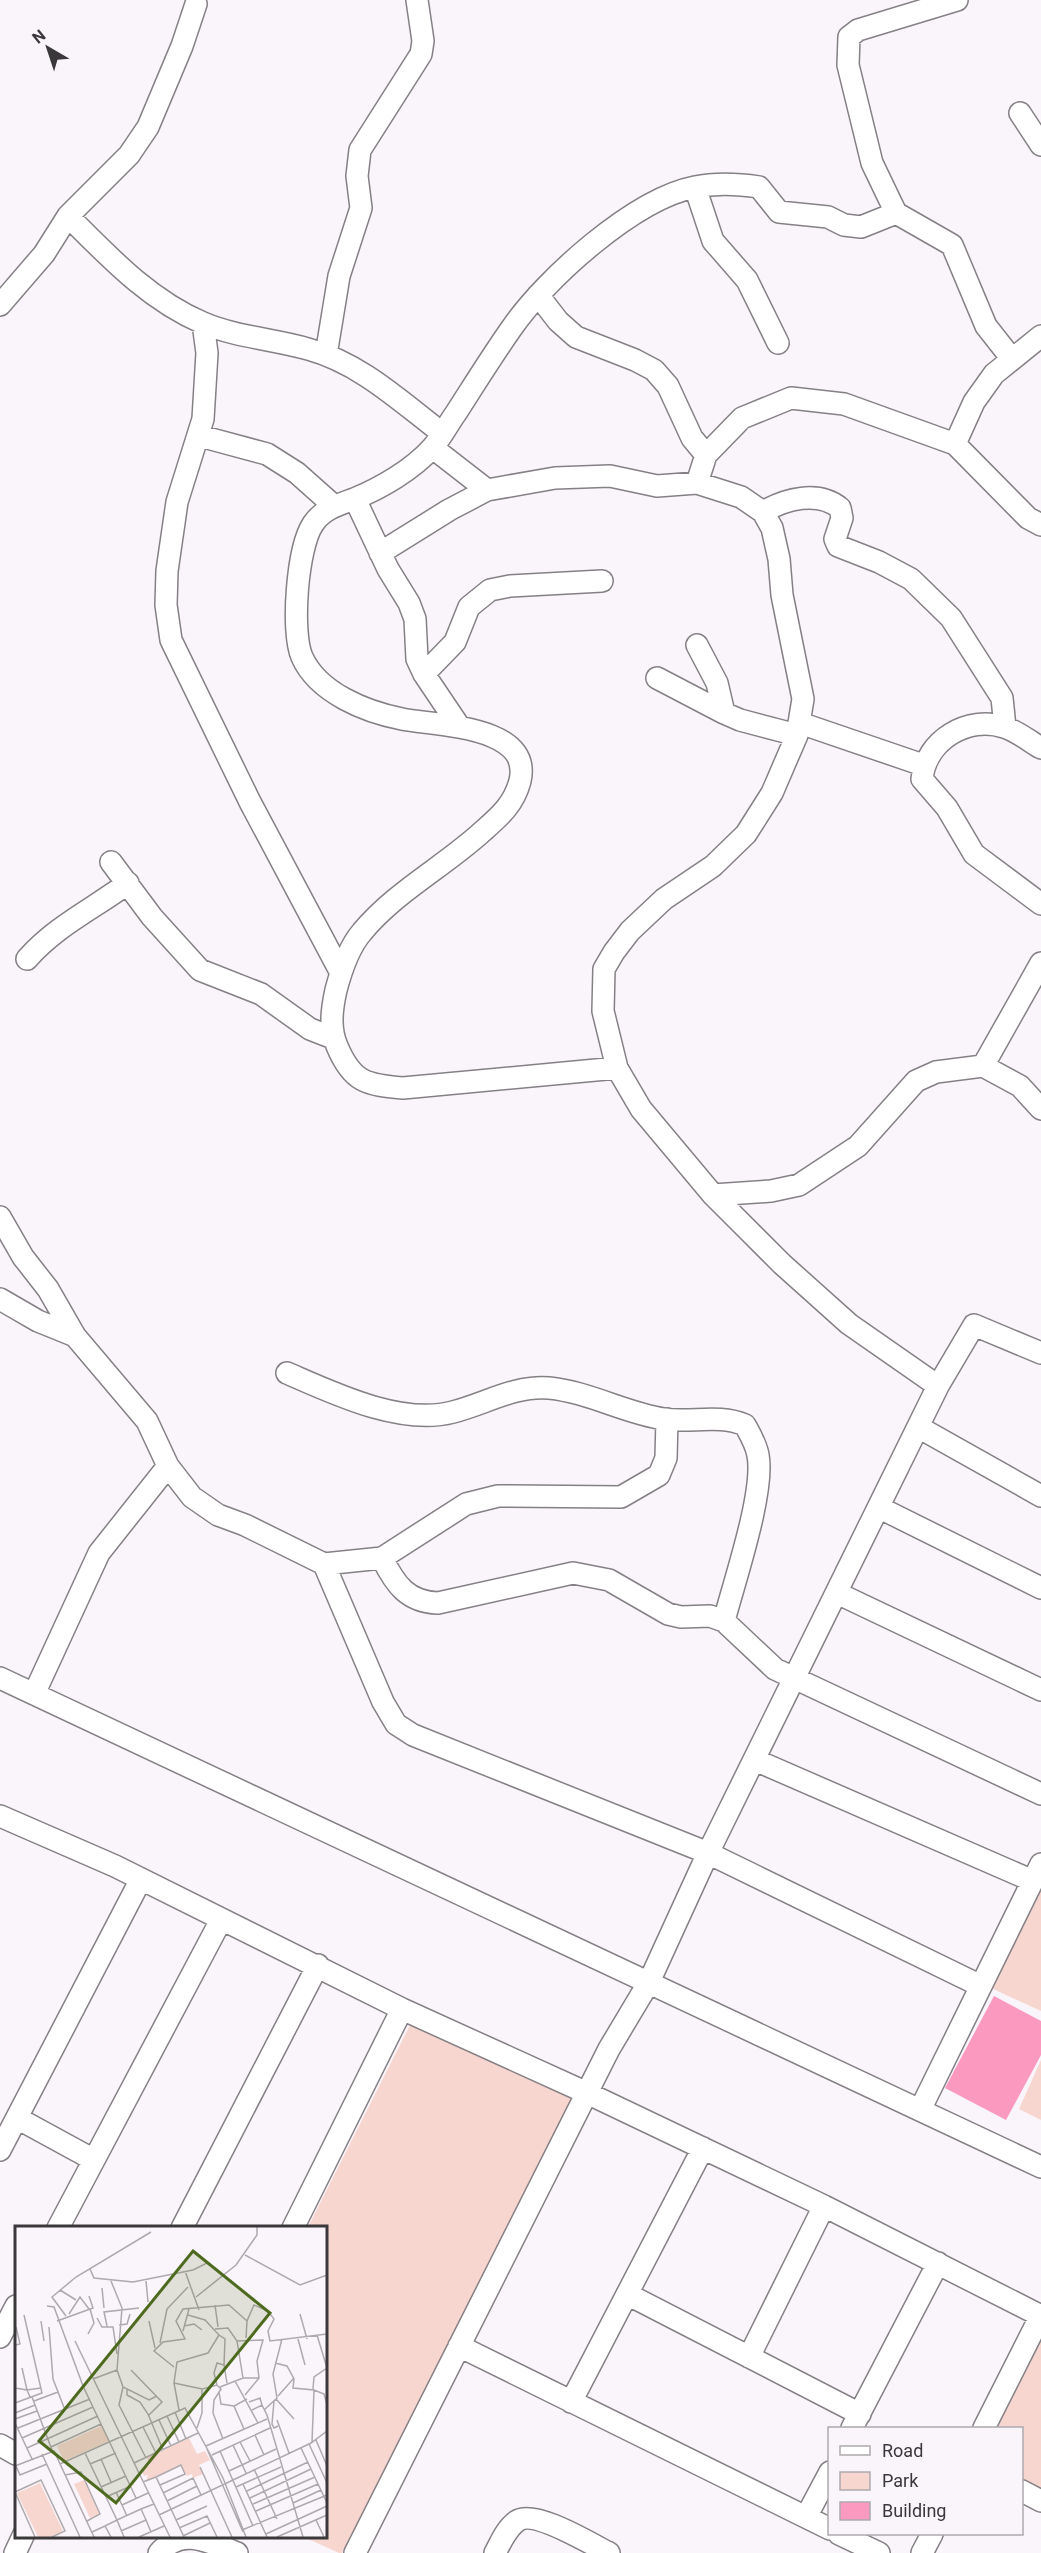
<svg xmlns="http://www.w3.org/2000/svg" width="1041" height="2553" font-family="Roboto,sans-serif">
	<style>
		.green { fill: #f7d6d0 }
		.building { fill: #fc99be }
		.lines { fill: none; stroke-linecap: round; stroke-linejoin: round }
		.street-casing { stroke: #858085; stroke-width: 24 }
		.street { stroke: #fff; stroke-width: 21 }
		.inset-road { fill: none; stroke: #ada9ad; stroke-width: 1.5 }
		.view { fill: #4e6a1e; fill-opacity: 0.15; stroke: #4e6a1e; stroke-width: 3 }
		.inset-edge { fill: none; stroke: #3a383a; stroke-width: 3 }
	</style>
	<rect width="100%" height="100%" fill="#faf5fa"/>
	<path class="green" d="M1041,1881V2011L991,1988Z
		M411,2023L578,2096L342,2553H339L304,2537L326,2536V2228L308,2227Z
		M1041,2060V2120L1019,2109Z
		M1041,2332V2492L1022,2483V2428H992Z"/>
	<path class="building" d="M994,1996L1041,2021V2055L1006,2120L945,2088Z"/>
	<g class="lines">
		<g class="street-casing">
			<path id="street" d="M957,0L858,30L849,37L848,65L872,163L896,213L952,245L986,326L1012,359
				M1020,113L1041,145
				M695,187L713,241L747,280L778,343
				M68,216C109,257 149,300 203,323C236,337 273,339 308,349C360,363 400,401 442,433
				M538,295L558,321L576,337L635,360L654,370L668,386L692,438L706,455
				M0,305L44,254L68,216L129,155L148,127L182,46L196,4
				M203,323L207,353L203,419L177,502L167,571L166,605L171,640L250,802L341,973
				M326,355L339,276L361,208L357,176L360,150L421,54L423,41L417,0
				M200,436L267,454L297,473L333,505
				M955,444L974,402L994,374L1041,336
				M433,448L487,490
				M697,483L706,455L742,418L791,398L844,404L955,444L1028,518L1041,525
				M355,499L388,569L409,603L415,619L417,659L424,674L459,726
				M763,512C785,499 818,490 840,508L842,518L835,539L838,546L879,562L911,579L951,618L1002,698L1005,727
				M380,553L449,510L487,490L555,478L610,476L657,486L697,483L741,497L763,512L772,528L779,559L782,595L803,699L797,735L772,793L746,834L713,866L664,899L630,931L614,952L604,969L603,1011L617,1068L641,1109L713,1195L782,1264L849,1324L938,1386
				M697,645L717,683L724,713L740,720L797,735
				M424,674L455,642L469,607L490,590L510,586L602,581
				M657,678L724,713
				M800,723L923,765
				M1041,748C1029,741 1017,731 1004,727C968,715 926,740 922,779L947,808L974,854L1041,904
				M111,862L152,917L200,970L261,994L310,1029L333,1038
				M27,959C56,926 93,909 128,883
				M1041,963L983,1066L1020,1086L1041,1109
				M617,1068L403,1088C366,1085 352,1082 337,1046C329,1028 332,1008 336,990C341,971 349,947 362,932C395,892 445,866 483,831C500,816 514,804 520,781C533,725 436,726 402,719C366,712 318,693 302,657C291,632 297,548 313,524C323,509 338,505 354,499C381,488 412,470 432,448C441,438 448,424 456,413C474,385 492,356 511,329C545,279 634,199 695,187C715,183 739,184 759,187L779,212L828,217L844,225L861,227L896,213
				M713,1195L771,1191L799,1185L858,1146L916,1081L936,1072L983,1066
				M0,1217L23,1257L48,1289L75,1336L147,1421L168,1466
				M0,1299L38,1321L75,1336
				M287,1373C333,1393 401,1426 453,1412C485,1404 515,1385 549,1388C589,1392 625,1413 664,1419C691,1423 719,1414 745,1425C750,1434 756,1444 758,1455C765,1492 734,1582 724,1621
				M920,1428L1041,1496
				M880,1508L1041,1588
				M382,1558C395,1584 407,1602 438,1603L573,1573L609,1580L668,1614L681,1617L710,1616L724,1621L775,1669L1041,1794
				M324,1564L383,1702L396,1724L413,1735L708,1853L981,1986
				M837,1593L1041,1690
				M0,1678L1041,2167
				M34,1694L99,1553L168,1466L192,1497L218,1515L245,1525L324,1564L382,1558L466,1504L498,1496L621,1497L659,1475L666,1458L667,1419
				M755,1760L1033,1881
				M0,1816L115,1866L402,2009L587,2093L824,2206L1041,2316
				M920,2110L1041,1864
				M17,2118L94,2160
				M0,2150L141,1879
				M58,2228L221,1920
				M182,2228L318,1965
				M293,2228L402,2009
				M627,2294L860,2414
				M0,2337L16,2306
				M459,2346L830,2529
				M749,2357L824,2206
				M571,2402L703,2148
				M852,2428L938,2263
				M984,2428L1041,2315
				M0,2445L16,2454
				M1022,2491L1041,2501
				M806,2517L830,2472
				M839,2534L879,2553
				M15,2553L23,2536
				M159,2553C182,2526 209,2542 237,2553
				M355,2553L609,2049L649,1982L708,1853L938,1386L974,1325L1041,1353
				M495,2553C501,2542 506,2529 517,2521C534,2509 591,2544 609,2553
				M922,2553L932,2534"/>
		</g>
		<use href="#street" class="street"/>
	</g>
	<g transform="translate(15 2226)">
		<rect width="312" height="312" fill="#faf5fa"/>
		<path d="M86,200L94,215L49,235L42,220ZM174,212L182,228L190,225L195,234L184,239L188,248L178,252L177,248L172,250L166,239L131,255L133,249L129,250L126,243L135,239L132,232ZM69,254L84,288L75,292L59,258ZM25,257L48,305L35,311H23L2,267Z" fill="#f7d6d0"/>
		<path class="inset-road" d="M230,29L285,59L312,49M75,43L79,52L118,56L178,44L192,37M170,45L184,84M96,55L107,82L102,144M131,55L133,76M87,62L89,82M45,64L61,74M181,71L221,39L242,9V1M200,79L203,101M32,80L39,81L68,160L121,272M54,88L65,71L74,83M285,88L292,113M51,90L37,71L61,51L136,6M82,92L87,101H98L102,128M26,95L29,115M42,95L78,82L74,70M134,95L140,122M104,99L112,98L115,88M92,100L89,86L124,82M169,100L179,98L187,104M34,101L38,153L50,184M200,103L213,102L222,115L228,152M168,105L174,83M73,108L79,97L75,83M204,109L210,113L209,139M231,112L232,95L239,79L253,85L259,93L253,105L255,115L312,108M283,113L290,139M60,115L155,311M222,115L248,114L242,135L244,152L230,169M145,117L152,83L173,61M0,119L5,118L1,101M260,137L272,140L279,153L278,162L299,164L297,216M159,141L139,125L148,116L170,113L161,95L168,83L214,79L232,95M7,142L12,164L26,162M116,144L147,176L134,189M78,153L102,144L108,161L134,174L142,170M220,155L243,197M159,157L187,163M202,159L199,147L202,137L209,139L212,157M108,161L104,179L131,232M205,161L228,152H244M0,162L12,164L15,171M298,163L299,151L312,142L302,109M112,164V169L125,176L133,188L148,224M299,164L309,168L312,178M204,166L206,178L219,180M263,170L279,152M17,171L37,224M261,173L279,193M19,175L43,166M259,175L257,198L259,202L263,200M234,176L245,172L247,179M0,177L27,167L9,89M164,184L159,157L162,136L193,127L204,109L190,94L173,89M237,184L247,179L252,189L288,311M249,184L262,172L258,148L267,113M160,186L171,213M0,187L20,179M152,190L164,216M0,193L22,185M144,194L156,220M262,194L274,227M0,197L17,233M128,201L141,227M3,202L75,173M182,202L187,187V163L202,159L206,163L199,174L198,187L208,213M229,203L219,180L232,173M240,209L249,229M7,212L78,181M301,214L312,240M225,216L235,235M294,218L312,257M218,219L231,247M191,220L252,193M36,221L86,198M12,222L83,190M286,222L312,277M192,223L228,306M205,225L238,300M70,227L102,294L126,283M27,228L65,311M197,229L255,202M86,233L96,256M119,237L183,207M45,238L170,182L208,252L231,311M75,238L101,227M0,240L39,225L79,311M1,240L5,249L32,238M185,241L217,311M239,243L262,293M214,245L261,223M50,249L66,246L85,288L72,295M141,251L166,239L170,248L145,259M128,256L141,251L169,311M228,258L252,311M86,261L111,250M221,261L266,241M232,265L293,236M0,266L26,254L50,305L37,311M0,266L20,311M101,266L112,290M148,267L178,252L186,269M91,271L116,260M235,272L296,243M152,275L182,260M278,277L306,264M238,278L300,251M107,279L133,267M241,285L303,258M144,289L296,217L312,205M131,294L126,283L139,278M161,294L192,280M301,294L309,311M90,300L102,294L109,311M164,302L192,290L202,311M227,304L312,269M106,305L131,294L136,306M77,306L90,300L96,311M251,308L312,280M168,310L195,297M124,311L149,300M262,311L312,289"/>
		<path class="view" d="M178,25L255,87L101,277L24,215Z"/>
		<rect width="312" height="312" class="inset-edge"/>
	</g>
	<rect x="828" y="2427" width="195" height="108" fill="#faf5fa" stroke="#ada9ad" stroke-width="1.5"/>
	<rect x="840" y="2446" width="30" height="9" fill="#ffffff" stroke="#ada9ad" stroke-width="1.5"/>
	<text x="882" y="2457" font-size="18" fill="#3a383a">Road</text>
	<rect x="840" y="2472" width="30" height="18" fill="#f7d6d0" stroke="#ada9ad" stroke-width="1.5"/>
	<text x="882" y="2487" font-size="18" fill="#3a383a">Park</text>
	<rect x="840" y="2502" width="30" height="18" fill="#fc99be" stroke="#ada9ad" stroke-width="1.5"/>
	<text x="882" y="2517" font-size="18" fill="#3a383a">Building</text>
	<g transform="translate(48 48) rotate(321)" stroke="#faf5fa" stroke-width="4.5" paint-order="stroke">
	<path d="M0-4.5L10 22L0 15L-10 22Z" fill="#3a383a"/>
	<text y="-9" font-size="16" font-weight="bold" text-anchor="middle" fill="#3a383a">N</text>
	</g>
</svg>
